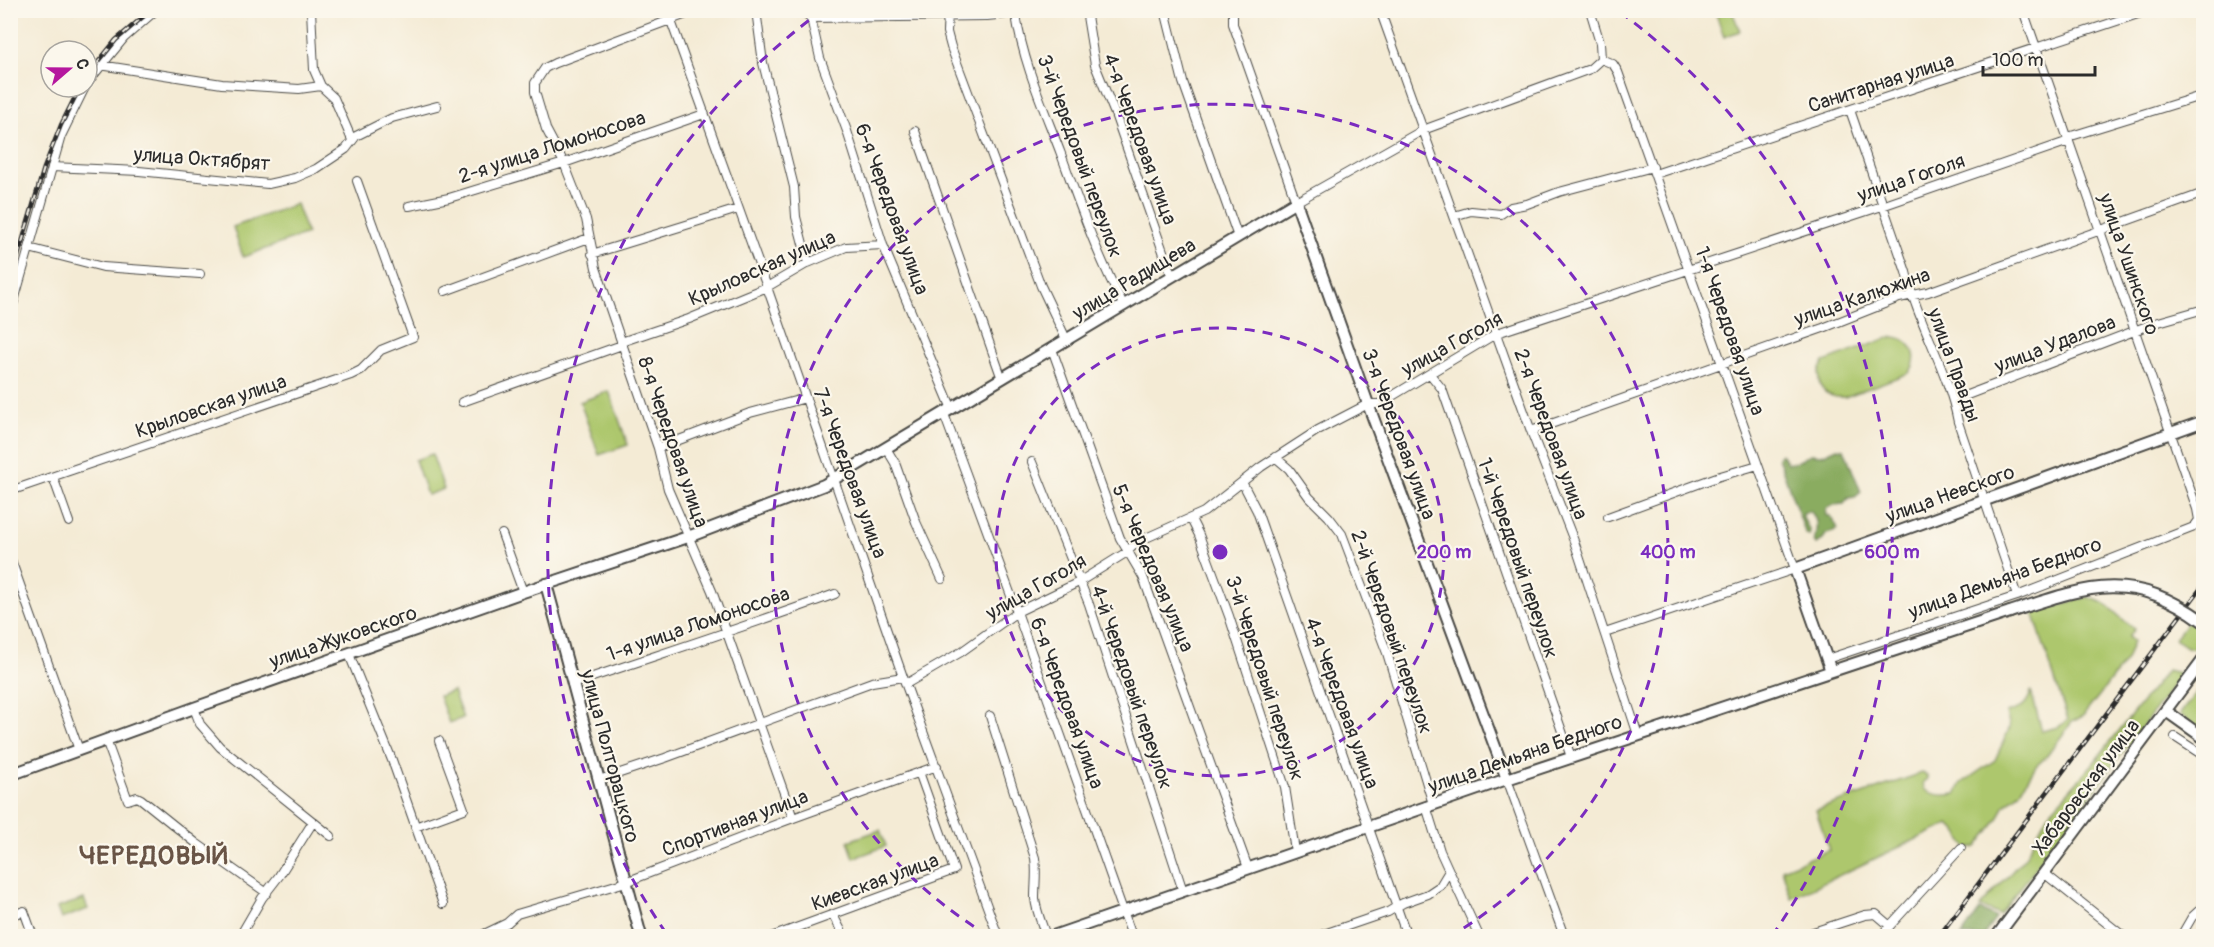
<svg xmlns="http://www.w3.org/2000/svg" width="2214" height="947" font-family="Pangolin,sans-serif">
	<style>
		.green { fill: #adc76d; stroke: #6c794c; stroke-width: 1.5 }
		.forest { fill: #8aac60; stroke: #5a6c46; stroke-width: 1.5 }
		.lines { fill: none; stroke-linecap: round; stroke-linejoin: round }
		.street-casing { stroke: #494844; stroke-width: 10 }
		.secondary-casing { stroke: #494844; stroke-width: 14 }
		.street { stroke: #fff; stroke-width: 8 }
		.secondary { stroke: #fff; stroke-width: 10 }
		.rail-casing { stroke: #2b2b2b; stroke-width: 4.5 }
		.rail { stroke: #fbf7ec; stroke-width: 2; stroke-dasharray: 7; stroke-linecap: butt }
		.secondary-bridge-casing { stroke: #494844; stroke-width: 14; stroke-linecap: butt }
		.secondary-bridge { stroke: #fff; stroke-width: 10 }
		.ring { fill: none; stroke: #7b2cbf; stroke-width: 3; stroke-dasharray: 10 8 }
		.labels { text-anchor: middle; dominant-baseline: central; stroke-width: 4.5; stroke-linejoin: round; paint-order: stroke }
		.street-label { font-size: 20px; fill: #2b2b2b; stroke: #fbf7ec }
		.district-label { font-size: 26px; font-weight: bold; letter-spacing: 1.5px; fill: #695446; stroke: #fbf7ec }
		.centre { fill: #7b2cbf; stroke: #fbf7ec; stroke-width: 3 }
		.ring-label { font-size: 18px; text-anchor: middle; font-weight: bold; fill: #7b2cbf; stroke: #fbf7ec; stroke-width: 4.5; stroke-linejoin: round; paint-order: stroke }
	</style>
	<rect width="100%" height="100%" fill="#fbf7ec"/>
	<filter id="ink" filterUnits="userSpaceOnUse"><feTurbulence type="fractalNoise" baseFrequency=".0167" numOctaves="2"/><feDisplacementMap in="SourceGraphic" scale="12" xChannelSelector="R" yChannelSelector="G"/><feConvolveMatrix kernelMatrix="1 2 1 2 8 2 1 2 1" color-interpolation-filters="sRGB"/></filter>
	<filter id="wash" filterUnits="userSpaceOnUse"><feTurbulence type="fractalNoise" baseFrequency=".008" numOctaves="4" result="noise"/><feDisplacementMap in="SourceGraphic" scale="24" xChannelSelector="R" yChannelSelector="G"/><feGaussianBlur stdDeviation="1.35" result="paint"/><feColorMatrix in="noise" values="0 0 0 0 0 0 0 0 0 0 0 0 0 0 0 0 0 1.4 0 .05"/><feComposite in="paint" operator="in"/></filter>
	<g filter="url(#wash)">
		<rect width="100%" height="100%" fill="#f4ebd5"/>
		<path class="green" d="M1715,11H1732L1740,31L1724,37Z
			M296,204L307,234L243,257L233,227Z
			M1896,337C1914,342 1920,358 1909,373L1845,397C1823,400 1811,380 1824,362L1888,338Z
			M609,391L628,445L599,455L580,402Z
			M432,454L444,489L427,495L415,460Z
			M2088,597L2104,603L2134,629L2128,637L2133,641L2126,660L2101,693L2083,716L2072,722L2046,757L2035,767L2021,791L2004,806L1998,819L1977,847L1967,849L1959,834L1949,824L1791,898L1782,869L1829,850L1816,810L1922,773L1927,775V779L1923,782L1924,789C1934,796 1944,796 1956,794L1962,783L1995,760L2010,727L2006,713C2019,710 2028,705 2031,691L2042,731L2058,727L2068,720L2033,612Z
			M2203,602V640L2196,649L2186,647L2175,639Z
			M2167,670L2182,674L2000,915L1980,907L2025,857L2047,815L2092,765Z
			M2203,683V733L2180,714Z
			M453,691L463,718L449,723L439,696Z
			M880,830L886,846L854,858L848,841Z
			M84,899L88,909L61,919L57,908Z"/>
		<path class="forest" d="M1837,448L1844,449L1861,492L1855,497L1848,498L1844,504L1832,505L1826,509L1827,516H1831L1837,529L1830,533L1826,534L1823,540L1816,544L1814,541C1817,528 1819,521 1810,511L1803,514V518L1810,531L1809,535L1805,532L1778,457L1781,454L1787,463C1796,464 1803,459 1810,454L1822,455Z
			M1980,910L1996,918L1983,936H1961Z"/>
	</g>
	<g filter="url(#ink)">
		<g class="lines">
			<g class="street-casing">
				<path id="street" d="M311,10L314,70L321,86L334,98L352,140
					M697,10L555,63L545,68L535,83V92L546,129L564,163L586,219L596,268L658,448L668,489L712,591L793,818
					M756,10L763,63L794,187L796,217L808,263
					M802,10L811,18L987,16L1037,11L1101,10
					M948,10L947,32L951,47L1041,286L1067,341
					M1086,10L1095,65L1115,114L1172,277
					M1165,10L1183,82L1238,237
					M1233,10V24L1296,202L1423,130L1590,69L1601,59
					M1380,10L1531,431L1574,541L1638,735
					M1590,10L1600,43L1601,59
					M1016,15C1023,63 1044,109 1061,154C1080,206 1098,258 1124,306
					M811,18L820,58L847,131L883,245L952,409
					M671,21L767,287L903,677L998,936
					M1601,59L1613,64L1618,72L1795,569L1605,633
					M100,65L222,84L299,89L321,86
					M87,83L124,38L156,10
					M1850,110L1906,272C1918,324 1948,369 1958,422L2017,596
					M915,131L1002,379
					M2068,137L2204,95
					M52,167L139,171L268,184L295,178L316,169L346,149L356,136L392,118L437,106
					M1655,174L2150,10
					M409,206L449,198L564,163L704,114
					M1454,216L1471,211L1501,214L1511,207L1527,204L1559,192L1653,167
					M29,248L103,267L200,274
					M592,254L738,209
					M445,291L589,238
					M10,315L61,136L85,87
					M621,342L689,319L767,287L808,263L846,247L883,245
					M1052,349L1120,538L1143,577L1248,868
					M1430,374L1442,389L1571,757
					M1954,400L2155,323L2204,309
					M462,402L622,345
					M944,414L1017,612L1132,936
					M1531,431L1823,328L1899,298L1928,292L2204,193
					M658,448L750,413L806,398
					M886,448L895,463L916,522L942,579
					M1275,457L1289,469L1309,497L1329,517L1342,534L1387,653L1433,804
					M1032,462L1089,604L1183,891
					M53,477L69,522
					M1242,482L1257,511L1407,936
					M10,491L351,375L361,370L381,350L413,337L357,181
					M1608,517L1717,477L1758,465
					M1191,519L1199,535L1229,616L1285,787L1295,851
					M502,534L523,592
					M10,557L79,750
					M349,654L392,760L443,904
					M1827,659L2017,596L2194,527L2199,520L2197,509L2023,10
					M572,684C660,654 748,626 835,594
					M906,684L961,652L1017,612L1079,582L1127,552L1137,542L1204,512L1261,467L1318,430L1368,404H1379L1497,333L1882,206L2069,141
					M194,708L200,724L220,747L331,836
					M990,716L1035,858C1037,872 1035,884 1035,898C1036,911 1042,924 1046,936
					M2175,737L2204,756
					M106,740L128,800L137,797L141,799L196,843L267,893
					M1507,779L1564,936
					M599,780L665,758L872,682L903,677
					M1426,806L1440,851L1479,936
					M415,827L464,809L439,741
					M2044,873L2123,936
					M833,915L844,936
					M10,916L24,911L33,936
					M240,936L262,898L279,876L313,822
					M480,936L507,923L517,914L626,882L785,821L937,766
					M774,936L954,870L919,772
					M1318,936L1388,912L1403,903L1428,894L1440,886L1449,871
					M1801,936L1865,915L1876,914L1890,926
					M1883,936L1886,930L1961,848
					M2181,936L2192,917L2204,906"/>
			</g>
			<g class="secondary-casing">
				<path id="secondary" d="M546,584L641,936
					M1831,671L1795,569L2204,421
					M2166,711L2204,738
					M10,775L194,708L523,592L688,537L824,485L1296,202L1368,404L1507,779
					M1053,936L1507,779L2010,612
					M1997,936L2204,659"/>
			</g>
			<use href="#street" class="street"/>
			<use href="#secondary" class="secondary"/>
			<g class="rail-casing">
				<path id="rail" d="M87,76L116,40L151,10
					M10,283L44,168L61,125L80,87
					M1939,936L2204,584"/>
			</g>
			<use href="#rail" class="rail"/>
			<g class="secondary-bridge-casing">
				<path id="secondary-bridge" d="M2010,612C2088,586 2132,569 2204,622"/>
			</g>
			<use href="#secondary-bridge" class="secondary-bridge"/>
		</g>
	</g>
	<g class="ring">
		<circle cx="1220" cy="552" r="224"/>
		<path d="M989 936A448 448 0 1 1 1451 936"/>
		<path d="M666 933A672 672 0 0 1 820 12M1620 12A672 672 0 0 1 1774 933"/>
	</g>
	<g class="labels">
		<g class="street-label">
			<text transform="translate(1881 83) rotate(-18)">Санитарная улица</text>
			<text transform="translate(1140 139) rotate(70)">4-я Чередовая улица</text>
			<text transform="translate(552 147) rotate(-18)">2-я улица Ломоносова</text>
			<text transform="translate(1080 156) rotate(70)">3-й Чередовый переулок</text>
			<text transform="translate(202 159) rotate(4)">улица Октябрят</text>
			<text transform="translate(1911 178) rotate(-19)">улица Гоголя</text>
			<text transform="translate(892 209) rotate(70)">6-я Чередовая улица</text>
			<text transform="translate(2129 264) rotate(71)">улица Ушинского</text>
			<text transform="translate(762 268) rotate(-24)">Крыловская улица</text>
			<text transform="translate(1134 279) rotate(-31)">улица Радищева</text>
			<text transform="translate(1862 297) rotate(-19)">улица Калюжина</text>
			<text transform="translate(1730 331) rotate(71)">1-я Чередовая улица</text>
			<text transform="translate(1452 344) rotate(-29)">улица Гоголя</text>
			<text transform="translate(2055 344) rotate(-21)">улица Удалова</text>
			<text transform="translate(1954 365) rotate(70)">улица Правды</text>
			<text transform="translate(211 406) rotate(-19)">Крыловская улица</text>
			<text transform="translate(1399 434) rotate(70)">3-я Чередовая улица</text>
			<text transform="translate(1551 434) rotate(70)">2-я Чередовая улица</text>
			<text transform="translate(673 442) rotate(71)">8-я Чередовая улица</text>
			<text transform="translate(850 473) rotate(70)">7-я Чередовая улица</text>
			<text transform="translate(1950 494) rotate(-20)">улица Невского</text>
			<text transform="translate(1518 558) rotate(71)">1-й Чередовый переулок</text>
			<text transform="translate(1153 568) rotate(67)">5-я Чередовая улица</text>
			<text transform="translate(2005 578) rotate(-20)">улица Демьяна Бедного</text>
			<text transform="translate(1036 587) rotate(-30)">улица Гоголя</text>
			<text transform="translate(698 624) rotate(-19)">1-я улица Ломоносова</text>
			<text transform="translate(1392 632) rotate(71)">2-й Чередовый переулок</text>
			<text transform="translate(343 637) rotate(-19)">улица Жуковского</text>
			<text transform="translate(1265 678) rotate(72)">3-й Чередовый переулок</text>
			<text transform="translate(1132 687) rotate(71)">4-й Чередовый переулок</text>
			<text transform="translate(1067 703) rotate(70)">6-я Чередовая улица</text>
			<text transform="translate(1342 703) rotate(70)">4-я Чередовая улица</text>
			<text transform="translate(1525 754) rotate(-19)">улица Демьяна Бедного</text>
			<text transform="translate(610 756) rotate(75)">улица Полторацкого</text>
			<text transform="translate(2086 787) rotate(-53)">Хабаровская улица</text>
			<text transform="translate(735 823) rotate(-21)">Спортивная улица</text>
			<text transform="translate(875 882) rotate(-20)">Киевская улица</text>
		</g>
		<g class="district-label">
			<text x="154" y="856">ЧЕРЕДОВЫЙ</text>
		</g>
	</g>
	<circle cx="1220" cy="552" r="9" class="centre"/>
	<g class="ring-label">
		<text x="1444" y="558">200 m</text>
		<text x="1668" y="558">400 m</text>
		<text x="1892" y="558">600 m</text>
	</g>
	<rect width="2214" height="947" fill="none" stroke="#fbf7ec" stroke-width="36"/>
	<g transform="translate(69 69) rotate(70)"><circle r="28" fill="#fbf7ec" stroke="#a8a59f" stroke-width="1.5"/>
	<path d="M0-4.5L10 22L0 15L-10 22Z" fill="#b5179e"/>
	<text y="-9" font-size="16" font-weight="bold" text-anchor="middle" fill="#2b2b2b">С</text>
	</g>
	<path d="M1983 66v9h112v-9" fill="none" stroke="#2b2b2b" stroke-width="3"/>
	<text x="1992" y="66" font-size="18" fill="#2b2b2b" stroke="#fbf7ec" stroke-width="4.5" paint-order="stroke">100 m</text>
</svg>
